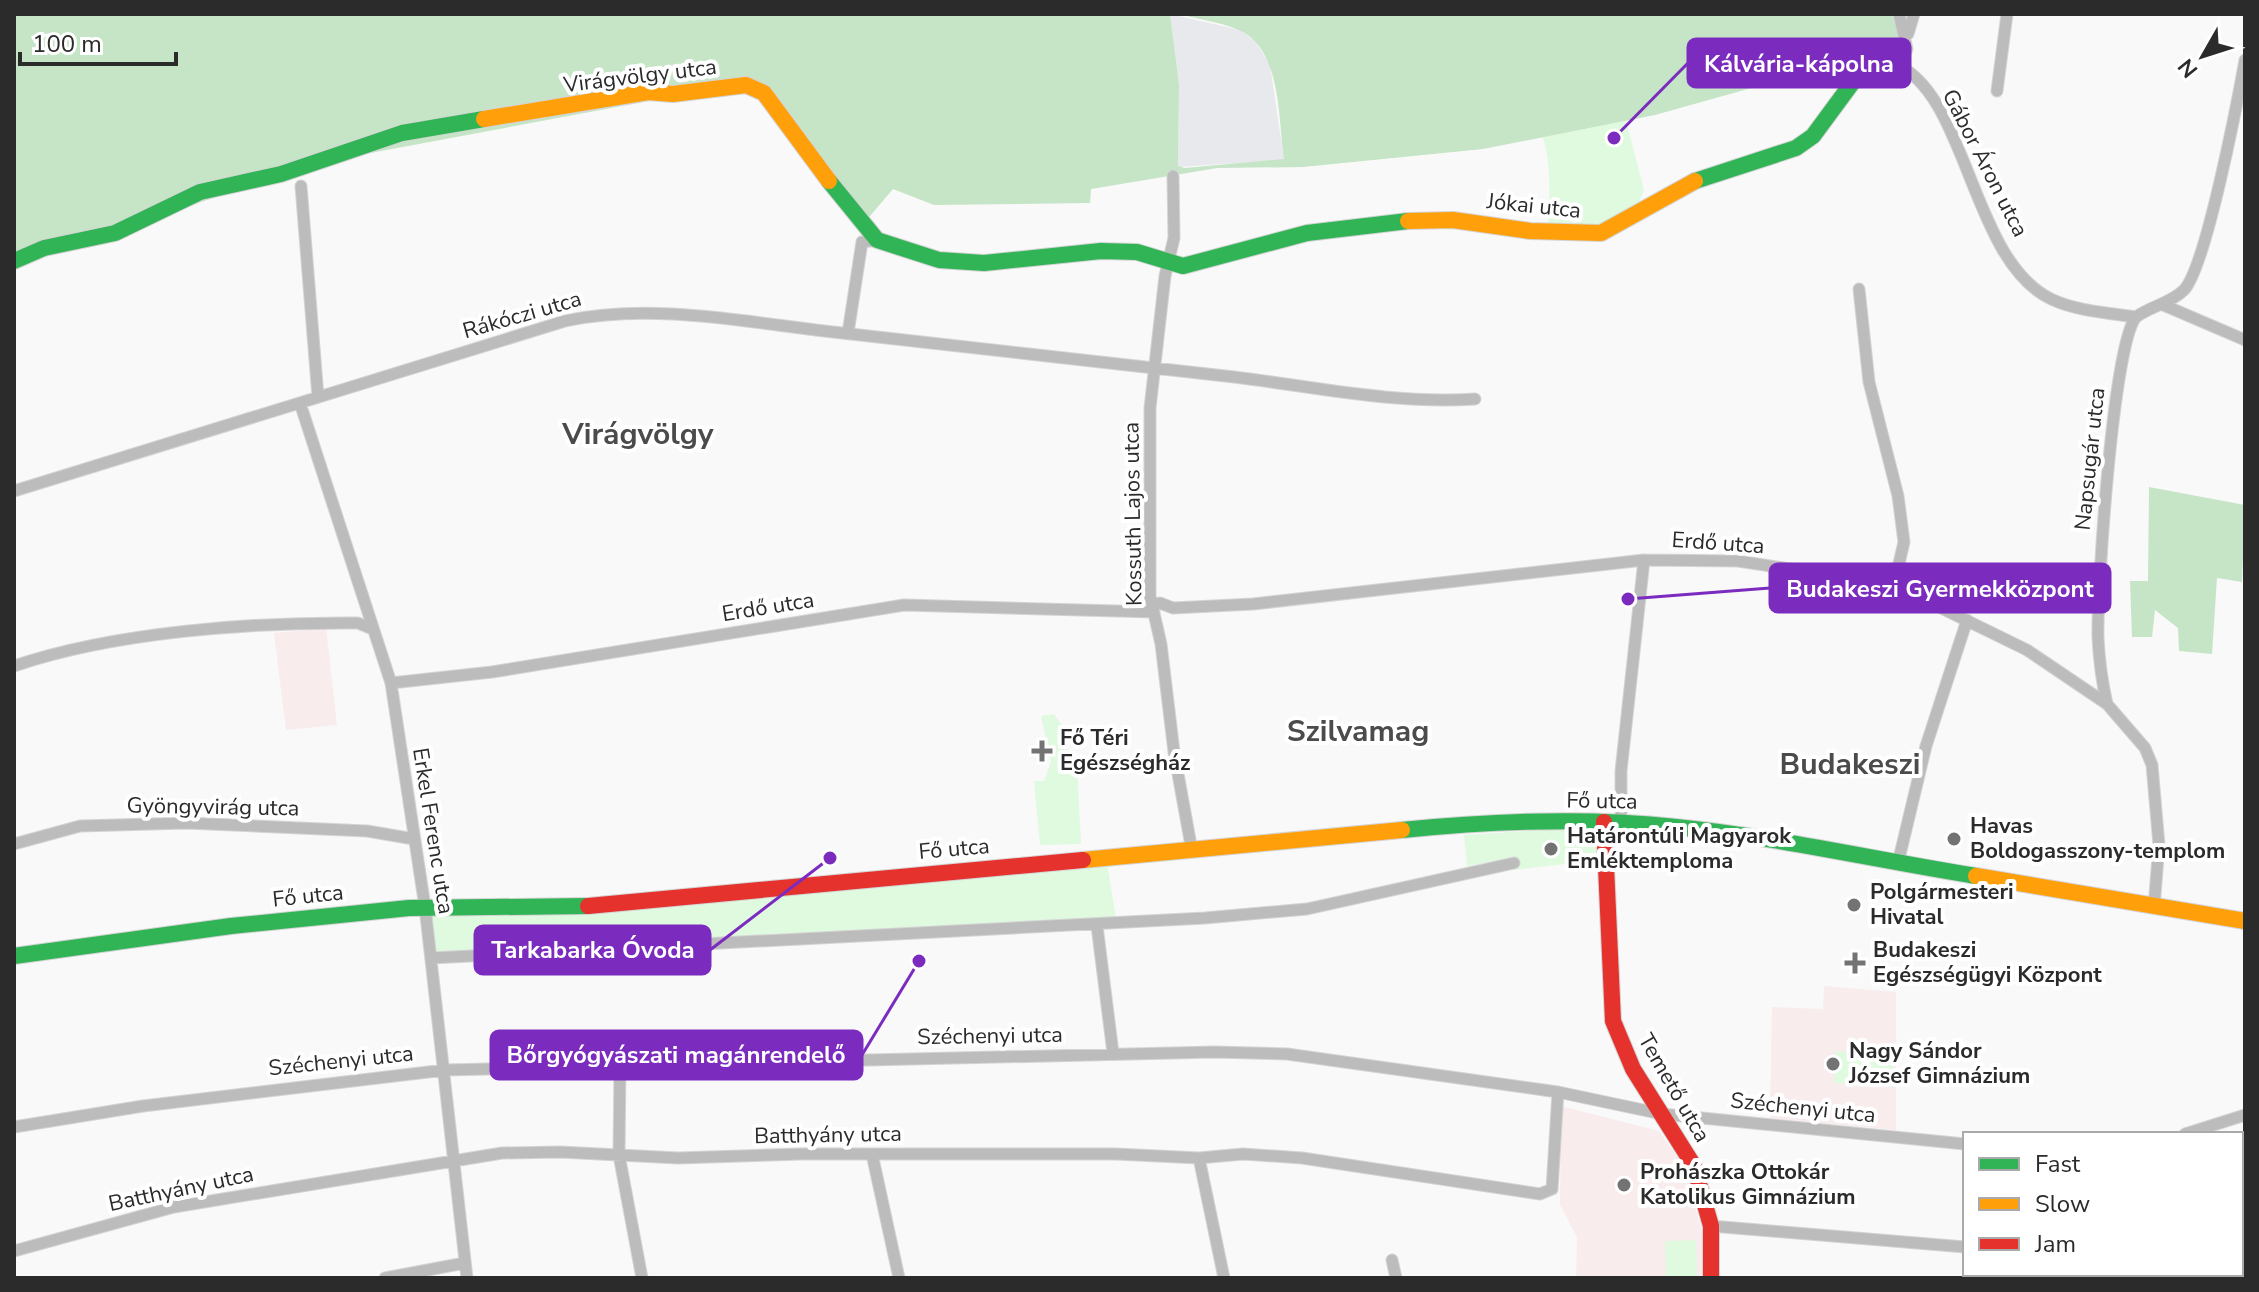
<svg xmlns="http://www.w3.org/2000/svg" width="2259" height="1292" font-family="'Nunito Sans',sans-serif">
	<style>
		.built { fill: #e8e9ed }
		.education { fill: #f8eced }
		.green { fill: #e0fae0 }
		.forest { fill: #c6e4c6 }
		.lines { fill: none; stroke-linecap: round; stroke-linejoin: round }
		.street-casing { stroke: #d4d4d5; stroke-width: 13 }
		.fast-casing { stroke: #d4d4d5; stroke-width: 18 }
		.slow-casing { stroke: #d4d4d5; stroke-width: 18 }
		.jam-casing { stroke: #d4d4d5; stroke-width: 18 }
		.street { stroke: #bcbcbc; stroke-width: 11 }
		.fast { stroke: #30b455; stroke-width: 16 }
		.slow { stroke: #ff9f0a; stroke-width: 16 }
		.jam { stroke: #e5322d; stroke-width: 16 }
		.poi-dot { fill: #737373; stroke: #fff; stroke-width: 3 }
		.labels { text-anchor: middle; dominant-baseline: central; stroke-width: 8; stroke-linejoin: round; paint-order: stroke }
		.street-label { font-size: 22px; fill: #2b2b2b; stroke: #fff }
		.poi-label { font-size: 22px; font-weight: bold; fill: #2b2b2b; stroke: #fff; text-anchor: start }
		.district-label { font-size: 30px; font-weight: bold; fill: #4b4b4c; stroke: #fff }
		.leader { fill: none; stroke: #7b2cbf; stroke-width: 3 }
		.callout-dot { fill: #7b2cbf; stroke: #fff; stroke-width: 3 }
		.callout { fill: #7b2cbf; stroke: #7b2cbf; stroke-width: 3 }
		.callout-label { font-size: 24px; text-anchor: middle; font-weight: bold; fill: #fff }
	</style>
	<rect width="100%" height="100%" fill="#f9f9fa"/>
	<path class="built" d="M1170,14L1240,30L1255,41L1270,65L1284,160L1178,167L1179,84Z"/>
	<path class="education" d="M326,628L337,725L286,730L274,633Z
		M1824,986L1896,992V1130L1770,1118L1772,1007L1823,1009Z
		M1561,1106L1659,1131L1683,1165L1704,1238L1705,1278H1576L1577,1237L1560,1205Z"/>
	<path class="green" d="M1626,121L1644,190L1640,200L1628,212L1599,228L1597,225L1581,229L1576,222L1548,226C1550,195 1551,166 1543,137Z
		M1054,714L1064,728L1068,764H1077L1081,844L1040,845L1034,781H1044L1051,762L1041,716Z
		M1574,828L1588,831L1597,841L1598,860L1514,870L1509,860L1467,866L1464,835Z
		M1106,857L1117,924L431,958L425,907H582Z
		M1836,1051L1893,1055L1891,1087L1834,1083Z
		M1696,1240L1697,1278H1666L1665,1241Z"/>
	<path class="forest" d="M14,14H1170L1179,84L1178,166L1185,168L1284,159C1278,120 1282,49 1239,30C1220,22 1198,19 1178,14H1892L1902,46L1655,115L1483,149L1303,167L1217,168L1091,189L1090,203L934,205L893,189L864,223L764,93L708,90L306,165L14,268Z
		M2149,487L2245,505L2242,582L2217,578L2212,654L2179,651L2178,628L2155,610L2152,637H2132L2130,581H2148Z"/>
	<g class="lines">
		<g class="street-casing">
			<path id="street" d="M1899,14L1907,49L1902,59L1893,63C1968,91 1970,260 2051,299C2076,311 2109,313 2136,317
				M1908,34L1914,14
				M1997,91L2007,14
				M1173,176L1174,238L1165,276L1150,408V596L1161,644L1174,752L1192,851
				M301,186L318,397
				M1859,289L1869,382L1898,496L1904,542L1894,585
				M2161,304L2245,340
				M2136,317C2151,306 2171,303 2184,290C2206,267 2238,99 2245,60
				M848,333L862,242L877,240
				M300,403L391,683L425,907L467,1278
				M14,491L565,321C649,303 740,321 824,331C961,347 1097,361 1234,377C1316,387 1392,404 1475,399
				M1152,605L1160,603L1173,608L1253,604L1644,560L1738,561L1894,585L2027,650L2107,704L2145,748L2152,765L2159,845L2154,907
				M14,666C114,632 252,622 358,623L370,628
				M391,683L492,672L904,605L1154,612
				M2107,704C2102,682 2099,660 2098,637C2097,591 2113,344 2136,317
				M1621,822V771L1644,560
				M14,844L80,826L187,823L367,831L414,839
				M1898,863L1926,746L1967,620
				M1097,926L1113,1053
				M431,958L1205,918L1307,909L1514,863
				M620,1064L619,1155L642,1278
				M14,1127L143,1106L445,1070L1214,1052L1287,1054L1558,1092L1662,1114L1965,1144
				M2185,1134L2245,1115
				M872,1154L899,1278
				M1199,1158L1224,1278
				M1711,1226L1965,1247
				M2241,1230L2245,1229
				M14,1251L174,1207L502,1153L560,1152L678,1158L801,1154H1116L1199,1158L1243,1154L1302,1158L1540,1194L1552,1189L1558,1092
				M1392,1260L1396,1278
				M385,1278L465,1263"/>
		</g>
		<g class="fast-casing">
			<path id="fast" d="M829,181L877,240L939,260L984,263L1101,251L1137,252L1183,266L1307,233L1408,221
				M1695,181L1796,148L1813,136L1858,75L1893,63
				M14,261L44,248L115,233L200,192L281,174L402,133L484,119
				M1402,830C1492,821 1586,817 1676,827C1776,837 1876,860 1976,876
				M14,956L231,926L409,908L588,906"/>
		</g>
		<g class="slow-casing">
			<path id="slow" d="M484,119L648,92L673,94L746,85L764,93L829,181
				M1408,221L1453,220L1530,231L1601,233L1695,181
				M1083,860L1402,830
				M1976,876L2245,921"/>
		</g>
		<g class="jam-casing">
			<path id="jam" d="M1604,822L1613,1021L1633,1069L1694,1166L1711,1226V1278
				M588,906L1083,860"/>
		</g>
		<use href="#street" class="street"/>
		<use href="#fast" class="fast"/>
		<use href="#slow" class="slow"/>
		<use href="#jam" class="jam"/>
	</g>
	<g class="poi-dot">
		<path d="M1038 739h8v8h8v8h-8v8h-8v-8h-8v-8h8z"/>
		<circle cx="1954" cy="839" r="8"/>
		<circle cx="1551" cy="849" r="8"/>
		<circle cx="1854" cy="905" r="8"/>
		<path d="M1851 951h8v8h8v8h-8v8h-8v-8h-8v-8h8z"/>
		<circle cx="1833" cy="1064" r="8"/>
		<circle cx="1624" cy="1185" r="8"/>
	</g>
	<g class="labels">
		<g class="street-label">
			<text transform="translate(640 76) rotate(-7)">Virágvölgy utca</text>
			<text transform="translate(1985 163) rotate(63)">Gábor Áron utca</text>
			<text transform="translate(1534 206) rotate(6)">Jókai utca</text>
			<text transform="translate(522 315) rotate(-16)">Rákóczi utca</text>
			<text transform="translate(2090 459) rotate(-84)">Napsugár utca</text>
			<text transform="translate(1133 514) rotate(-91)">Kossuth Lajos utca</text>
			<text transform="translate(1718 543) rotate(4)">Erdő utca</text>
			<text transform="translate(768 607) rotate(-9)">Erdő utca</text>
			<text transform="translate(1602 801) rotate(1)">Fő utca</text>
			<text transform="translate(213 807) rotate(1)">Gyöngyvirág utca</text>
			<text transform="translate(433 831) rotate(81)">Erkel Ferenc utca</text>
			<text transform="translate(954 849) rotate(-5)">Fő utca</text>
			<text transform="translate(308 896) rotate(-6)">Fő utca</text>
			<text transform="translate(990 1036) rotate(-1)">Széchenyi utca</text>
			<text transform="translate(341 1061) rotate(-6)">Széchenyi utca</text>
			<text transform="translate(1674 1088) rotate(60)">Temető utca</text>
			<text transform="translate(1803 1108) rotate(6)">Széchenyi utca</text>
			<text transform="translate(828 1135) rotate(-1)">Batthyány utca</text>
			<text transform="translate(181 1189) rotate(-12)">Batthyány utca</text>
		</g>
		<g class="poi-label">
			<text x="1060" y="738">Fő Téri<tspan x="1060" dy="25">Egészségház</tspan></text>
			<text x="1970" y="826">Havas<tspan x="1970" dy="25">Boldogasszony-templom</tspan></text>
			<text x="1567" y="836">Határontúli Magyarok<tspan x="1567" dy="25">Emléktemploma</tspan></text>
			<text x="1870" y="892">Polgármesteri<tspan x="1870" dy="25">Hivatal</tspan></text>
			<text x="1873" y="950">Budakeszi<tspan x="1873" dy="25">Egészségügyi Központ</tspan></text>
			<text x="1849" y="1051">Nagy Sándor<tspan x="1849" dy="25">József Gimnázium</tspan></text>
			<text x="1640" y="1172">Prohászka Ottokár<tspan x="1640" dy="25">Katolikus Gimnázium</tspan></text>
		</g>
		<g class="district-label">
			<text x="638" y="434">Virágvölgy</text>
			<text x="1358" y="731">Szilvamag</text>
			<text x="1850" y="764">Budakeszi</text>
		</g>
	</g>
	<path class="leader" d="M1614 138L1688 63M1628 599L1770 588M830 858L710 950M919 961L862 1055"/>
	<g class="callout-dot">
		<circle cx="1614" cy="138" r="8"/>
		<circle cx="1628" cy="599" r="8"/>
		<circle cx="830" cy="858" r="8"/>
		<circle cx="919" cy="961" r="8"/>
	</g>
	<g class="callout">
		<rect x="1688" y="39" width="222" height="48" rx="8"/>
		<rect x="1770" y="564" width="340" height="48" rx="8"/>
		<rect x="475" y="926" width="235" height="48" rx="8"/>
		<rect x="491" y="1031" width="371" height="48" rx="8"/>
	</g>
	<g class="callout-label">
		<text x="1799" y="72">Kálvária-kápolna</text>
		<text x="1940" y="597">Budakeszi Gyermekközpont</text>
		<text x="593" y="958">Tarkabarka Óvoda</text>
		<text x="676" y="1063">Bőrgyógyászati magánrendelő</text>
	</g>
	<rect width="2259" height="1292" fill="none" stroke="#2b2b2b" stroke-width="32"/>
	<rect x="1963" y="1132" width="280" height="144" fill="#ffffff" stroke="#aaaaaa" stroke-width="2"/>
	<rect x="1979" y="1158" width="40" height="12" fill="#30b455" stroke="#aaaaaa" stroke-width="2"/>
	<text x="2035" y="1172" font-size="24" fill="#2b2b2b">Fast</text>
	<rect x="1979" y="1198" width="40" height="12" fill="#ff9f0a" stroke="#aaaaaa" stroke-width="2"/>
	<text x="2035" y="1212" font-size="24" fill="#2b2b2b">Slow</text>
	<rect x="1979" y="1238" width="40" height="12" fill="#e5322d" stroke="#aaaaaa" stroke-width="2"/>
	<text x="2035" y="1252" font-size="24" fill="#2b2b2b">Jam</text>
	<g transform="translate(2203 56) rotate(231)" stroke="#ffffff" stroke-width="6" paint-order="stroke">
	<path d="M0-6L14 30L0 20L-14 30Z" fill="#2b2b2b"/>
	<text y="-12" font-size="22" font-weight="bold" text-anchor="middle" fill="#2b2b2b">N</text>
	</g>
	<path d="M20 52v12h156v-12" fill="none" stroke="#2b2b2b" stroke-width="4"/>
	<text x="32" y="52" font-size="24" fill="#2b2b2b" stroke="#ffffff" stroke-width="6" paint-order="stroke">100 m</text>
</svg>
